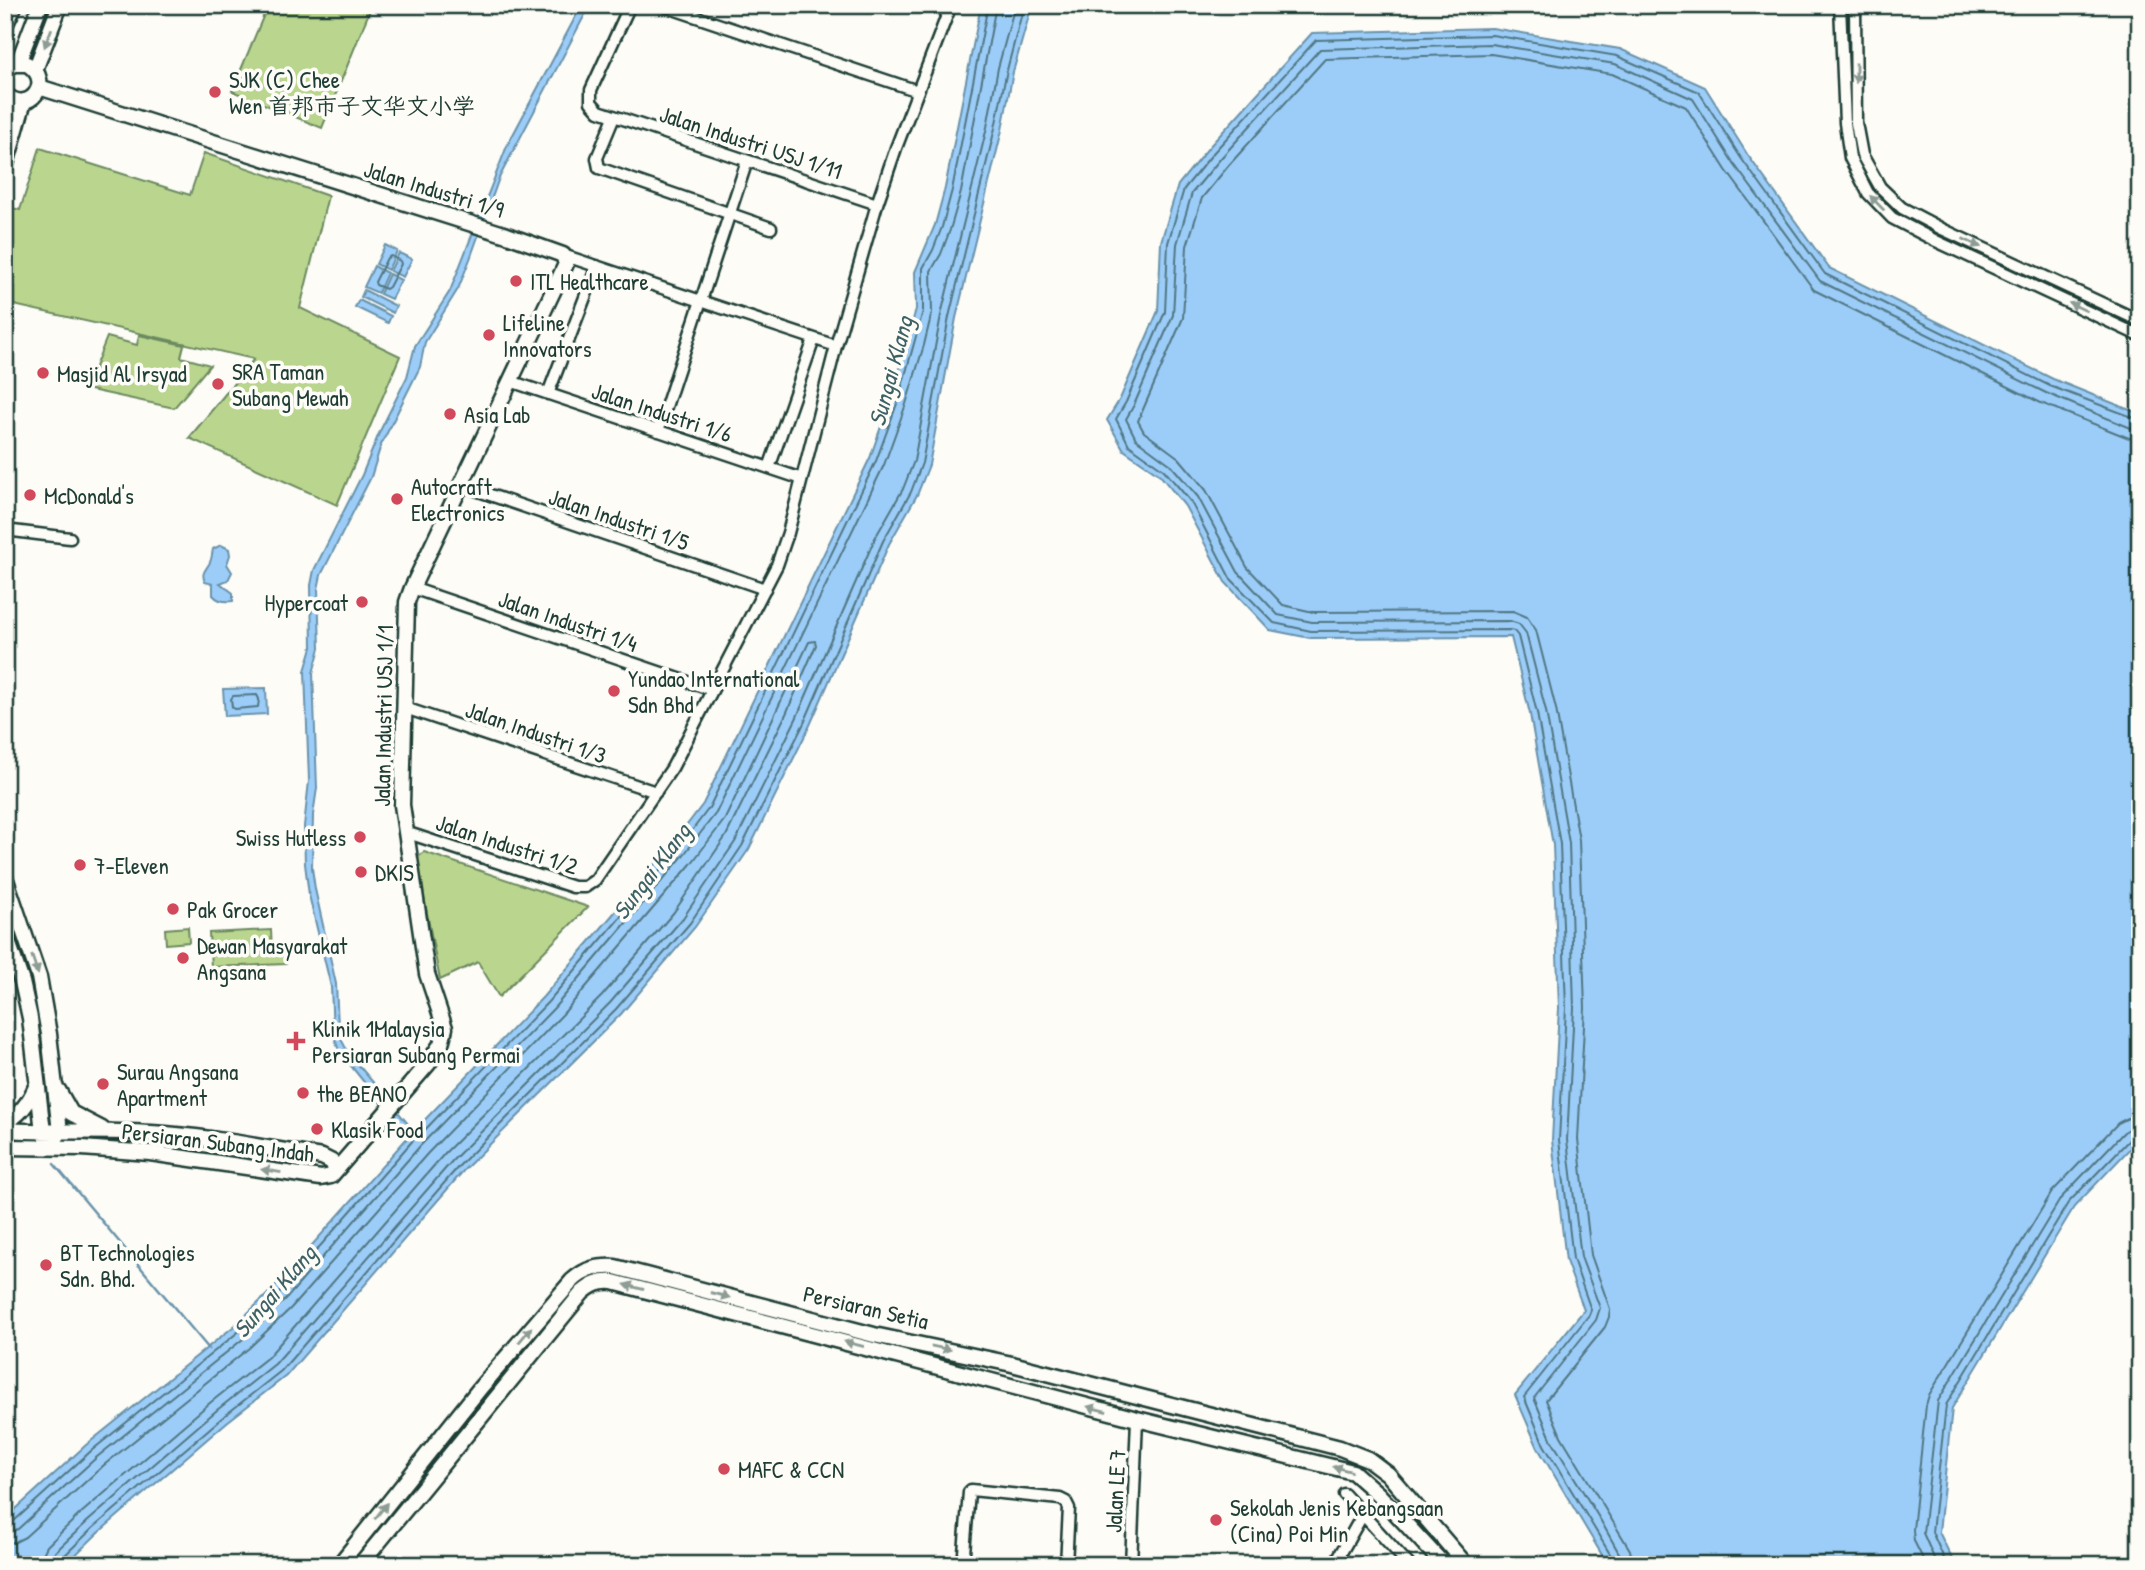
<svg xmlns="http://www.w3.org/2000/svg" width="2145" height="1570" font-family="'Patrick Hand','LXGW WenKai TC',sans-serif">
	<style>
		.green { fill: #bad68e; stroke: #6c8a61; stroke-width: 2 }
		.water { fill: #9ccdf9; stroke: #6a93aa; stroke-width: 2 }
		.lines { fill: none; stroke-linecap: round; stroke-linejoin: round }
		.shore { stroke: #517783; stroke-width: 2 }
		.stream { stroke: #6a93aa; stroke-width: 2.5 }
		.street-casing { stroke: #1f3d34; stroke-width: 15 }
		.secondary-casing { stroke: #1f3d34; stroke-width: 19 }
		.street { stroke: #fdfcf7; stroke-width: 10 }
		.secondary { stroke: #fdfcf7; stroke-width: 14 }
		.oneway { fill: #8e9c96 }
		.poi-dot { fill: #d1495b; stroke: #fdfcf7; stroke-width: 2.5 }
		.labels { text-anchor: middle; dominant-baseline: central; stroke-width: 7; stroke-linejoin: round; paint-order: stroke }
		.poi-label { font-size: 23px; fill: #1f3d34; stroke: #fdfcf7; text-anchor: start }
		.street-label { font-size: 23px; fill: #1f3d34; stroke: #fdfcf7 }
		.water-label { font-size: 24px; font-style: italic; fill: #3e6165; stroke: #fdfcf7 }
	</style>
	<rect width="100%" height="100%" fill="#fdfcf7"/>
	<filter id="ink" filterUnits="userSpaceOnUse"><feTurbulence type="fractalNoise" baseFrequency=".0143" numOctaves="2"/><feDisplacementMap in="SourceGraphic" scale="14" xChannelSelector="R" yChannelSelector="G"/><feConvolveMatrix kernelMatrix="1 2 1 2 8 2 1 2 1" color-interpolation-filters="sRGB"/></filter>
	<g filter="url(#ink)">
		<path class="green" d="M268,5H372L322,128L232,91Z
			M40,148L190,195L204,153L328,196L300,308L400,356L337,505L189,438L254,359L5,303V224L9,207L20,210Z
			M139,335L184,345L181,357L210,365L174,408L86,389L107,337L137,345Z
			M424,852L588,907L499,997L478,962L440,980L416,857Z
			M188,927L189,942L166,944L165,929Z
			M271,930L272,952H286V964L211,967L209,933Z"/>
		<path class="water" d="M580,5H590L499,178L470,259L458,289L425,342L420,367L381,445L371,477L321,575L318,589L320,648L313,673L317,788L313,815L312,868L315,889L336,984L338,1026L342,1041L349,1054L414,1131L543,997L670,847L703,804L870,458L891,398L916,309L915,272L935,225L945,188L981,5H1032L1013,72L1002,130L956,318L929,465L917,495L889,544L810,725L749,849L695,927L621,1014L464,1170L286,1376L227,1422L98,1533L65,1565H5V1519L86,1445L233,1327L273,1289L408,1137L339,1051L333,1033L331,987L309,895L305,864L304,826L309,781L305,671L312,647L311,585L314,570L362,475L380,431L407,377L415,346L450,291L507,146L577,14Z
			M1492,28L1620,49L1705,87L1747,154L1829,268L2053,379L2140,414V1144L2135,1143L2074,1207L1952,1408L1939,1532L1955,1565H1608L1538,1448L1515,1395L1584,1310L1566,1261L1552,1140L1559,1008L1553,845L1530,714L1511,637L1310,638L1270,630L1225,582L1185,506L1160,475L1124,450L1107,420L1120,399L1158,311L1161,242L1178,185L1209,147L1312,33Z
			M385,245L397,251L388,270L376,264Z
			M399,253L412,259L403,277L390,271Z
			M374,266L387,273L378,293L364,287Z
			M389,274L401,280L391,299L380,294Z
			M364,290L396,306L393,313L361,297Z
			M359,300L391,316L388,323L355,307Z
			M221,545L229,549L230,555L227,564L232,572L228,580L220,583L233,593V601C226,602 218,601 213,595V584L205,582C201,573 205,571 209,564C212,560 212,553 213,549Z
			M266,688L267,714L225,716L223,689Z"/>
		<g class="lines">
			<path class="shore" d="M391,256L400,261L401,264L389,287L386,289L376,285L375,282L387,258Z
				M257,695L259,699L258,707L235,709L232,707L231,699L233,696Z
				M5,1524L13,1522L91,1451L237,1333L278,1294L415,1138L420,1135L548,1002L676,852L709,808L876,461L898,401L923,311V268L933,250L942,227L952,190L988,5
				M5,1533L18,1529L97,1457L243,1339L285,1300L421,1145L554,1008L682,857L716,813L884,465L906,404L924,345L932,312L931,271L941,254L950,230L961,192L996,5
				M5,1543L15,1542L25,1537L104,1465L249,1348L291,1308L428,1153L562,1015L691,864L725,819L809,642L815,641L816,645L786,714L726,836L674,912L602,996L445,1153L268,1357L211,1402L80,1514L47,1546L42,1556L41,1565
				M52,1565L55,1552L87,1522L217,1410L275,1364L453,1160L610,1003L683,918L735,842L796,719L875,538L903,489L914,461L941,315L987,127L998,68L1015,5
				M60,1565L63,1557L93,1528L223,1417L281,1371L459,1166L616,1009L690,923L742,846L804,723L883,541L911,492L922,463L949,317L995,128L1007,70L1024,5
				M1613,1565V1559L1544,1445L1524,1397L1589,1315L1591,1310L1573,1259L1559,1140L1566,1008L1560,844L1537,713L1518,636L1514,631L1510,630L1311,631L1274,623L1230,578L1191,502L1164,470L1129,445L1116,419L1126,402L1165,312L1168,243L1184,189L1214,152L1316,40L1492,35L1617,56L1699,92L1741,158L1825,274L2050,386L2140,420
				M1622,1565L1620,1555L1601,1521L1552,1441L1534,1398L1596,1320L1600,1308L1581,1257L1567,1140L1574,1008L1569,843L1546,711L1526,633L1519,624L1510,621L1312,622L1278,615L1238,572L1198,497L1170,464L1136,439L1126,419L1134,405L1173,315L1177,244L1192,193L1221,158L1320,49L1491,44L1615,64L1693,99L1734,164L1820,281L2046,393L2131,428L2140,429
				M1633,1565L1630,1550L1561,1436L1546,1400L1605,1327L1609,1317L1610,1309L1591,1255L1578,1139L1585,1008L1579,840L1556,709L1536,630L1527,617L1513,611L1313,612L1283,605L1247,567L1206,490L1179,458L1144,432L1138,421L1183,318L1187,246L1202,198L1229,165L1325,59L1491,54L1612,74L1686,107L1726,170L1814,290L2041,403L2129,438L2140,440
				M1926,1565L1914,1541L1913,1530L1926,1405L1929,1395L2052,1192L2118,1123L2128,1118L2140,1117
				M1937,1565L1923,1533L1938,1401L2061,1198L2124,1132L2131,1128H2140
				M1947,1565L1932,1532L1946,1405L2068,1203L2130,1139L2140,1137"/>
			<path class="stream" d="M54,1164L209,1349"/>
			<g class="street-casing">
				<path id="street" d="M630,5L591,90V102L599,111L877,204
					M661,5L918,91
					M1840,5L1845,123L1850,158L1868,193L1892,218L1936,241L2140,336
					M1855,5L1856,123L1862,155L1880,187L1902,208L1942,229L2140,321
					M5,30L17,5
					M614,117L597,158L599,168L771,228
					M563,255L836,346
					M510,381L802,479
					M548,394L597,266
					M658,431L747,161
					M769,468L814,339
					M461,485L765,589
					M5,530L70,538
					M412,588L712,690
					M405,708L656,792
					M405,832L573,887H585L595,880L672,768L777,565L788,533L836,346L877,204L896,148L951,5
					M1344,1494L1409,1565
					M963,1565L969,1492L971,1490L1060,1499L1066,1502L1069,1508L1066,1565
					M1131,1565L1137,1419
					M1334,1565L1363,1514"/>
			</g>
			<g class="secondary-casing">
				<path id="secondary" d="M18,63L40,5
					M35,70L60,5
					M5,71L14,64H27C56,81 28,117 5,94
					M5,168L24,101
					M5,877L39,977L49,1034L60,1132L56,1138
					M5,933L22,982L30,1018L43,1132L47,1140
					M58,1090L71,1113L102,1129
					M5,1122C21,1115 31,1099 37,1084
					M5,1130C54,1133 102,1130 151,1133C208,1136 265,1148 322,1157L332,1162L335,1169
					M5,1147L82,1148L150,1153L321,1178L331,1176L428,1064L441,1044L445,1028L427,974L402,805L407,602L412,588L566,264L563,255L507,235L39,87
					M339,1565L481,1387L572,1281C585,1269 597,1266 615,1267L874,1335L1012,1364L1340,1448L1368,1459L1388,1474L1466,1565
					M360,1565L582,1293C592,1284 600,1281 613,1282L1137,1419L1353,1472L1378,1494L1444,1565"/>
			</g>
			<use href="#street" class="street"/>
			<use href="#secondary" class="secondary"/>
		</g>
		<defs><path id="oneway-solid" d="M-6-.8H1V-3.2L6.5 0L1 3.2V.8H-6Z" transform="scale(1.75)"/></defs>
		<g class="oneway">
			<use href="#oneway-solid" transform="translate(48 38) rotate(111)"/>
			<use href="#oneway-solid" transform="translate(1856 73) rotate(90)"/>
			<use href="#oneway-solid" transform="translate(1877 203) rotate(-134)"/>
			<use href="#oneway-solid" transform="translate(1972 243) rotate(25)"/>
			<use href="#oneway-solid" transform="translate(2078 307) rotate(-155)"/>
			<use href="#oneway-solid" transform="translate(35 965) rotate(71)"/>
			<use href="#oneway-solid" transform="translate(271 1171) rotate(-171)"/>
			<use href="#oneway-solid" transform="translate(634 1287) rotate(-165)"/>
			<use href="#oneway-solid" transform="translate(720 1295) rotate(15)"/>
			<use href="#oneway-solid" transform="translate(525 1335) rotate(-50)"/>
			<use href="#oneway-solid" transform="translate(854 1344) rotate(-165)"/>
			<use href="#oneway-solid" transform="translate(941 1348) rotate(11)"/>
			<use href="#oneway-solid" transform="translate(1097 1409) rotate(-165)"/>
			<use href="#oneway-solid" transform="translate(1342 1469) rotate(-166)"/>
			<use href="#oneway-solid" transform="translate(381 1511) rotate(-52)"/>
		</g>
	</g>
	<g class="poi-dot">
		<circle cx="215" cy="92" r="7"/>
		<circle cx="516" cy="281" r="7"/>
		<circle cx="489" cy="335" r="7"/>
		<circle cx="43" cy="373" r="7"/>
		<circle cx="218" cy="384" r="7"/>
		<circle cx="450" cy="414" r="7"/>
		<circle cx="30" cy="495" r="7"/>
		<circle cx="397" cy="499" r="7"/>
		<circle cx="362" cy="602" r="7"/>
		<circle cx="614" cy="691" r="7"/>
		<circle cx="360" cy="837" r="7"/>
		<circle cx="80" cy="865" r="7"/>
		<circle cx="361" cy="872" r="7"/>
		<circle cx="173" cy="909" r="7"/>
		<circle cx="183" cy="958" r="7"/>
		<path d="M292.5 1030.5h7v7h7v7h-7v7h-7v-7h-7v-7h7z"/>
		<circle cx="103" cy="1084" r="7"/>
		<circle cx="303" cy="1093" r="7"/>
		<circle cx="317" cy="1129" r="7"/>
		<circle cx="46" cy="1265" r="7"/>
		<circle cx="724" cy="1469" r="7"/>
		<circle cx="1216" cy="1520" r="7"/>
	</g>
	<g class="labels">
		<g class="poi-label">
			<text x="229" y="79">SJK (C) Chee<tspan x="229" dy="26">Wen 首邦市子文华文小学</tspan></text>
			<text x="530" y="281">ITL Healthcare</text>
			<text x="503" y="322">Lifeline<tspan x="503" dy="26">Innovators</tspan></text>
			<text x="232" y="371">SRA Taman<tspan x="232" dy="26">Subang Mewah</tspan></text>
			<text x="57" y="373">Masjid Al Irsyad</text>
			<text x="464" y="414">Asia Lab</text>
			<text x="411" y="486">Autocraft<tspan x="411" dy="26">Electronics</tspan></text>
			<text x="44" y="495">McDonald's</text>
			<text x="348" y="602" text-anchor="end">Hypercoat</text>
			<text x="628" y="678">Yundao International<tspan x="628" dy="26">Sdn Bhd</tspan></text>
			<text x="346" y="837" text-anchor="end">Swiss Hutless</text>
			<text x="94" y="865">7-Eleven</text>
			<text x="375" y="872">DKIS</text>
			<text x="187" y="909">Pak Grocer</text>
			<text x="197" y="945">Dewan Masyarakat<tspan x="197" dy="26">Angsana</tspan></text>
			<text x="312" y="1028">Klinik 1Malaysia<tspan x="312" dy="26">Persiaran Subang Permai</tspan></text>
			<text x="117" y="1071">Surau Angsana<tspan x="117" dy="26">Apartment</tspan></text>
			<text x="317" y="1093">the BEANO</text>
			<text x="331" y="1129">Klasik Food</text>
			<text x="60" y="1252">BT Technologies<tspan x="60" dy="26">Sdn. Bhd.</tspan></text>
			<text x="738" y="1469">MAFC &amp; CCN</text>
			<text x="1230" y="1507">Sekolah Jenis Kebangsaan<tspan x="1230" dy="26">(Cina) Poi Min</tspan></text>
		</g>
		<g class="street-label">
			<text transform="translate(751 142) rotate(18)">Jalan Industri USJ 1/11</text>
			<text transform="translate(434 189) rotate(17)">Jalan Industri 1/9</text>
			<text transform="translate(662 412) rotate(18)">Jalan Industri 1/6</text>
			<text transform="translate(619 519) rotate(19)">Jalan Industri 1/5</text>
			<text transform="translate(568 621) rotate(19)">Jalan Industri 1/4</text>
			<text transform="translate(383 716) rotate(-89)">Jalan Industri USJ 1/1</text>
			<text transform="translate(536 732) rotate(19)">Jalan Industri 1/3</text>
			<text transform="translate(507 844) rotate(18)">Jalan Industri 1/2</text>
			<text transform="translate(218 1142) rotate(7)">Persiaran Subang Indah</text>
			<text transform="translate(866 1307) rotate(13)">Persiaran Setia</text>
			<text transform="translate(1115 1491) rotate(-87)">Jalan LE 7</text>
		</g>
		<g class="water-label">
			<text transform="translate(890 371) rotate(-75)">Sungai Klang</text>
			<text transform="translate(651 871) rotate(-53)">Sungai Klang</text>
			<text transform="translate(274 1291) rotate(-49)">Sungai Klang</text>
		</g>
	</g>
	<rect width="2145" height="1570" fill="none" stroke="#fdfcf7" stroke-width="28"/>
	<rect x="14" y="14" width="2117" height="1542" fill="none" stroke="#1f3d34" stroke-width="2.5" filter="url(#ink)"/>
</svg>
